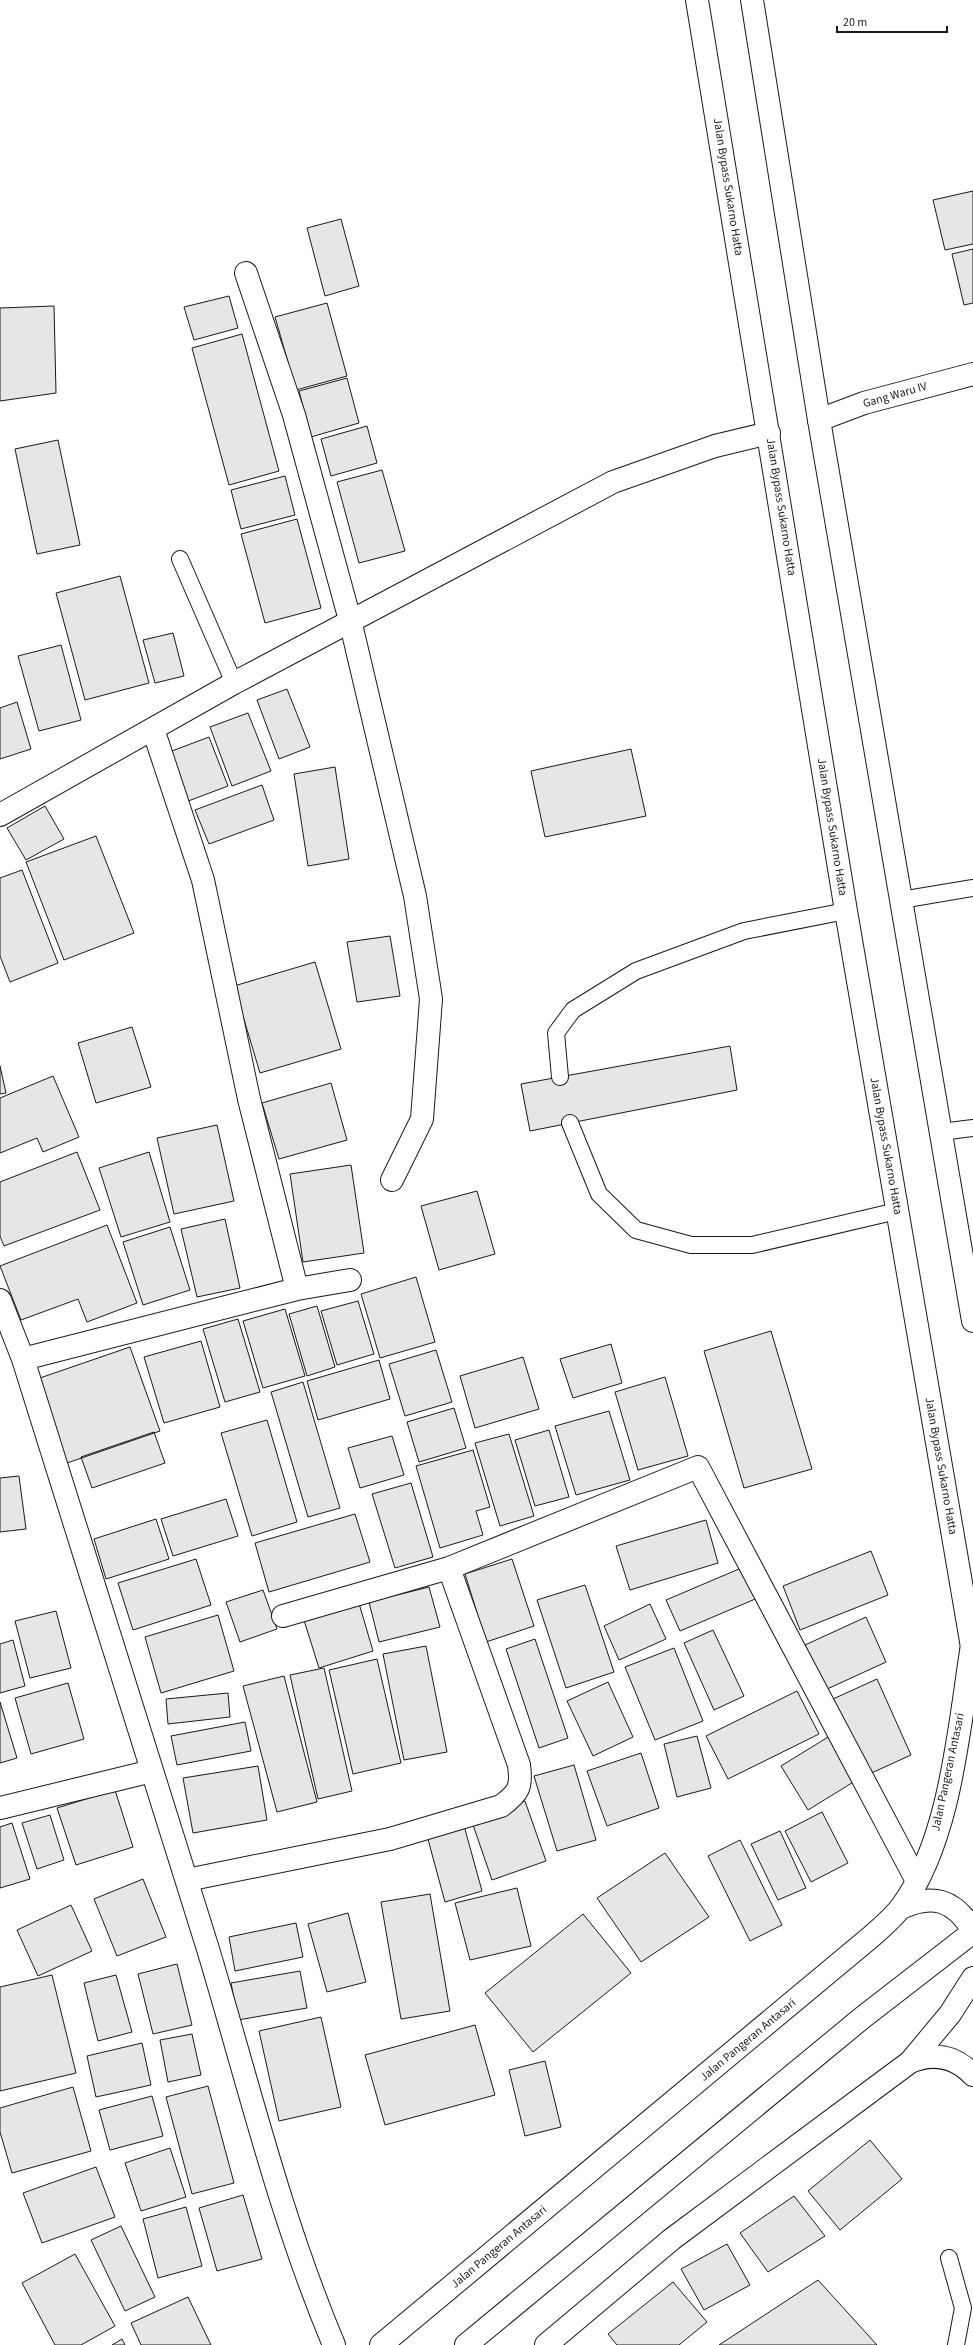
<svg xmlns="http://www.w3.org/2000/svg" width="973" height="2345" font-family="'Source Sans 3',sans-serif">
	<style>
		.building { fill: #e6e6e6; stroke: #1a1a1a }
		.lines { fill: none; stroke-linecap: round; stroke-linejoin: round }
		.lane-casing { stroke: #1a1a1a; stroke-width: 18 }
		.street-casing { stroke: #1a1a1a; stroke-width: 24 }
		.primary-casing { stroke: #1a1a1a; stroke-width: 24 }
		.highway-casing { stroke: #1a1a1a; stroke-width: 24 }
		.lane { stroke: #fff; stroke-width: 16 }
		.street { stroke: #fff; stroke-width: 22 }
		.primary { stroke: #fff; stroke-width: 22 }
		.highway { stroke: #fff; stroke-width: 22 }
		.labels { text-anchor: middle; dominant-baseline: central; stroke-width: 3; stroke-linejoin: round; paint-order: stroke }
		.street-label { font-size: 12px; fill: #1a1a1a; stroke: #fff }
	</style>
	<rect width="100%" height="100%" fill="#fff"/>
	<path class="building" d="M973,191V244L945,250L933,200Z
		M341,219L359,286L325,296L307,228Z
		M973,249V303L964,305L952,254Z
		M229,296L238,328L194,340L184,307Z
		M327,303L347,376L296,390L275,317Z
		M54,306L56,393L0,401V308Z
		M242,334L279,471L229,485L192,348Z
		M347,378L359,423L311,437L299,391Z
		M367,426L377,463L331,476L321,439Z
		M58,440L80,545L37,554L15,449Z
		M382,470L405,551L359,563L337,482Z
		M285,476L295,515L241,529L231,490Z
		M297,519L321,608L265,623L241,534Z
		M120,576L149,683L85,700L56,593Z
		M173,633L184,676L155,683L143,640Z
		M61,645L81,720L39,731L18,656Z
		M287,689L310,747L279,759L257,700Z
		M17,702L31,749L0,759V708Z
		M248,713L271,771L232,786L210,727Z
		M209,737L228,786L183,803L164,754Z
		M631,749L646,816L545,837L531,771Z
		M335,767L349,859L308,866L294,774Z
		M262,785L274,820L209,844L195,810Z
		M45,806L64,839L26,860L7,828Z
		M96,836L134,933L64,960L26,862Z
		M22,870L58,963L10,982L0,956V878Z
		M390,936L400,996L357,1002L347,942Z
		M315,962L341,1049L260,1073L234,986Z
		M132,1027L151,1087L96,1103L78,1043Z
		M730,1046L737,1090L530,1131L521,1084Z
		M0,1066L6,1093L0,1094Z
		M53,1076L79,1137L43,1152L37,1138L0,1153V1098Z
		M331,1083L347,1140L279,1159L262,1103Z
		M217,1125L234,1201L174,1214L157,1138Z
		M77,1152L100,1210L4,1246L0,1236V1182Z
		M149,1152L170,1222L121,1237L99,1168Z
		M351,1165L364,1253L303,1262L290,1174Z
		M477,1191L495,1254L439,1270L421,1206Z
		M225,1219L240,1288L197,1297L181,1229Z
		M107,1225L137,1303L87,1322L78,1299L21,1320L0,1266Z
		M170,1227L190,1290L143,1305L123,1242Z
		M416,1277L435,1342L380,1358L361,1294Z
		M358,1301L374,1354L337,1365L321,1311Z
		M317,1306L335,1367L307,1376L289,1314Z
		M285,1309L305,1376L263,1388L243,1321Z
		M238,1319L260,1392L225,1402L203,1329Z
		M771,1331L812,1469L744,1488L704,1351Z
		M201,1341L220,1407L164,1423L144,1357Z
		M611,1344L622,1383L573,1398L560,1359Z
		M130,1347L160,1431L67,1463L37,1379Z
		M436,1350L452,1402L405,1416L389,1364Z
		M523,1357L539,1409L475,1428L460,1376Z
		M379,1360L390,1399L318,1420L307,1381Z
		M665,1377L688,1456L638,1470L615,1392Z
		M303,1382L340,1508L308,1517L271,1392Z
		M454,1408L466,1448L419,1462L407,1422Z
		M609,1411L630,1480L576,1495L555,1426Z
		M267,1420L297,1522L252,1536L221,1433Z
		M549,1430L569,1497L535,1506L515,1440Z
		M154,1432L165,1463L92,1488L81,1457Z
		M509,1434L534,1516L500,1526L475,1443Z
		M392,1436L404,1475L360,1488L348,1448Z
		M473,1450L490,1507L476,1511L483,1535L440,1548L416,1466Z
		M19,1476L26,1529L0,1532V1478Z
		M411,1483L433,1557L395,1568L372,1494Z
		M226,1499L238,1536L173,1556L161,1519Z
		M355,1514L370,1562L269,1592L255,1543Z
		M156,1519L169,1559L106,1579L94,1539Z
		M706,1520L718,1563L630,1590L616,1546Z
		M871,1551L888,1595L800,1630L783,1586Z
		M196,1559L211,1605L133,1630L118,1583Z
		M512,1559L534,1626L486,1642L465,1574Z
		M746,1566L760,1597L680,1631L666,1600Z
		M585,1585L614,1672L566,1688L537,1600Z
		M429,1587L440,1627L379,1642L369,1602Z
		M263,1590L277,1629L240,1642L226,1602Z
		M358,1600L373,1651L319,1668L303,1617Z
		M650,1604L666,1639L619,1660L604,1626Z
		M56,1611L71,1668L30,1678L15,1621Z
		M218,1615L234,1671L161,1693L145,1637Z
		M866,1617L886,1662L825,1690L805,1645Z
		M713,1630L744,1696L714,1710L684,1643Z
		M535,1639L568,1738L539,1748L506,1649Z
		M13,1640L25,1686L0,1693V1644Z
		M426,1646L447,1752L404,1760L383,1654Z
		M674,1648L703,1721L655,1740L625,1667Z
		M377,1659L401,1763L353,1774L329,1670Z
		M324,1668L352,1791L318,1799L290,1675Z
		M284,1676L317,1802L277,1812L243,1686Z
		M877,1679L911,1755L867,1775L833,1699Z
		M608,1682L633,1737L593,1756L567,1701Z
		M68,1683L84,1739L31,1754L15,1698Z
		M797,1691L819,1734L728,1779L706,1736Z
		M228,1693L230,1717L168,1724L166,1699Z
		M0,1702L17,1758L0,1763Z
		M245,1722L251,1751L177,1765L171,1736Z
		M833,1734L860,1778L808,1810L781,1766Z
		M697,1736L711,1788L677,1797L664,1744Z
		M641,1753L659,1808L607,1826L587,1771Z
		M574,1765L596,1840L557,1851L534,1776Z
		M258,1766L267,1820L193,1833L183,1778Z
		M115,1790L133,1847L76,1865L57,1808Z
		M525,1801L546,1861L492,1880L471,1819Z
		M822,1812L848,1863L811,1882L785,1831Z
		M50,1815L64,1860L37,1869L22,1823Z
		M463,1822L482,1891L445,1902L426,1832Z
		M12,1823L30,1879L0,1888V1827Z
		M780,1831L806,1888L778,1900L751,1844Z
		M740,1840L782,1925L750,1941L708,1856Z
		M665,1853L709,1917L641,1962L597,1898Z
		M143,1879L166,1937L117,1956L94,1899Z
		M517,1888L531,1946L470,1960L455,1903Z
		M430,1894L450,2011L401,2019L381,1902Z
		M71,1905L92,1951L38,1976L17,1930Z
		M348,1913L366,1982L327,1992L308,1924Z
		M583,1914L631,1973L533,2052L485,1993Z
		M296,1923L303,1957L235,1971L229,1937Z
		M177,1964L192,2025L153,2034L138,1974Z
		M300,1971L307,2008L238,2020L231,1983Z
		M52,1975L76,2073L0,2091V1987Z
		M116,1975L132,2032L98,2041L84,1983Z
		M321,2017L341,2107L279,2121L259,2031Z
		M475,2025L495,2095L385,2125L365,2055Z
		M192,2034L201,2075L168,2082L160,2040Z
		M142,2043L151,2085L96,2097L87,2056Z
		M545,2061L561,2127L525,2136L509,2070Z
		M208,2086L234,2183L192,2194L166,2097Z
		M73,2087L91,2151L12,2173L0,2132V2108Z
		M152,2096L163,2136L110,2150L99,2110Z
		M870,2140L902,2179L840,2230L808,2191Z
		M170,2148L186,2197L141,2211L125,2163Z
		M96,2167L115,2217L42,2243L23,2193Z
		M243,2195L262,2259L217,2271L199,2208Z
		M794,2196L825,2236L768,2272L740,2233Z
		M186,2207L202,2266L158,2278L143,2219Z
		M121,2226L155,2297L125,2311L91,2240Z
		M727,2244L750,2285L704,2310L681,2269Z
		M75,2254L115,2326L81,2345H55L22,2283Z
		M818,2280L877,2345H719Z
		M673,2282L707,2322L679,2345H617L608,2334Z
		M188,2297L211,2345H141L131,2323Z
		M122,2339L125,2345H112Z"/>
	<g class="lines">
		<g class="lane-casing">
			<path id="lane" d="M180,559L234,683
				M901,900L973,888
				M560,1077L556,1033L573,1010L636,971L744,931L846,911
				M570,1123L599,1194L636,1230L691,1245H752L897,1211
				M941,1132L973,1128
				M949,2258L963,2308L956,2345"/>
		</g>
		<g class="street-casing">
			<path id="street" d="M246,273L294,415L350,620L415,896L431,999L422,1119L392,1180
				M819,420L864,403L973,374
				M153,729L203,880L249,1099L297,1289
				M0,815L234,683L613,482L715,446L769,433
				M0,1300L23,1359C84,1556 148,1752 208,1949C248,2082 280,2217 334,2345
				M23,1359L297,1289L350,1280
				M283,1616L449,1568L698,1467L917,1881
				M0,1808L152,1771
				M187,1880L390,1839L501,1806C519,1793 522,1787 519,1765L449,1568"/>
		</g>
		<g class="primary-casing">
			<path id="primary" d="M901,1908C933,1893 954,1900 973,1930
				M910,2062L950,2014L973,1978
				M381,2345L872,1936C882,1927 894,1917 902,1906C951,1839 959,1726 972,1645
				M466,2345L862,2018L973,1932
				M546,2345L672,2239L910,2062C934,2052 955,2056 973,2075"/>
		</g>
		<g class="highway-casing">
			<path id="highway" d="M697,0L846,911L973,1653
				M752,0L819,420L973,1321"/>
		</g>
		<use href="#lane" class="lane"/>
		<use href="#street" class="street"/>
		<use href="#primary" class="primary"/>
		<use href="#highway" class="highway"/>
	</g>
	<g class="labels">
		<g class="street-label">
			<text transform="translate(728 187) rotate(81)">Jalan Bypass Sukarno Hatta</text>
			<text transform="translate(895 395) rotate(-16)">Gang Waru IV</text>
			<text transform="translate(781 507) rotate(81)">Jalan Bypass Sukarno Hatta</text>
			<text transform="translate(832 827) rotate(81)">Jalan Bypass Sukarno Hatta</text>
			<text transform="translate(886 1146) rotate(80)">Jalan Bypass Sukarno Hatta</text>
			<text transform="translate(941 1466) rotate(80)">Jalan Bypass Sukarno Hatta</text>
			<text transform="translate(948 1772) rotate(-78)">Jalan Pangeran Antasari</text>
			<text transform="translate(748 2040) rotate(-40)">Jalan Pangeran Antasari</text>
			<text transform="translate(499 2247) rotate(-40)">Jalan Pangeran Antasari</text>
		</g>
	</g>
	<path d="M837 26v6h110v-6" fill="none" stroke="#1a1a1a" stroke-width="2"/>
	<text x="843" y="26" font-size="12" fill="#1a1a1a" stroke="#ffffff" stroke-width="3" paint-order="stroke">20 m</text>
</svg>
